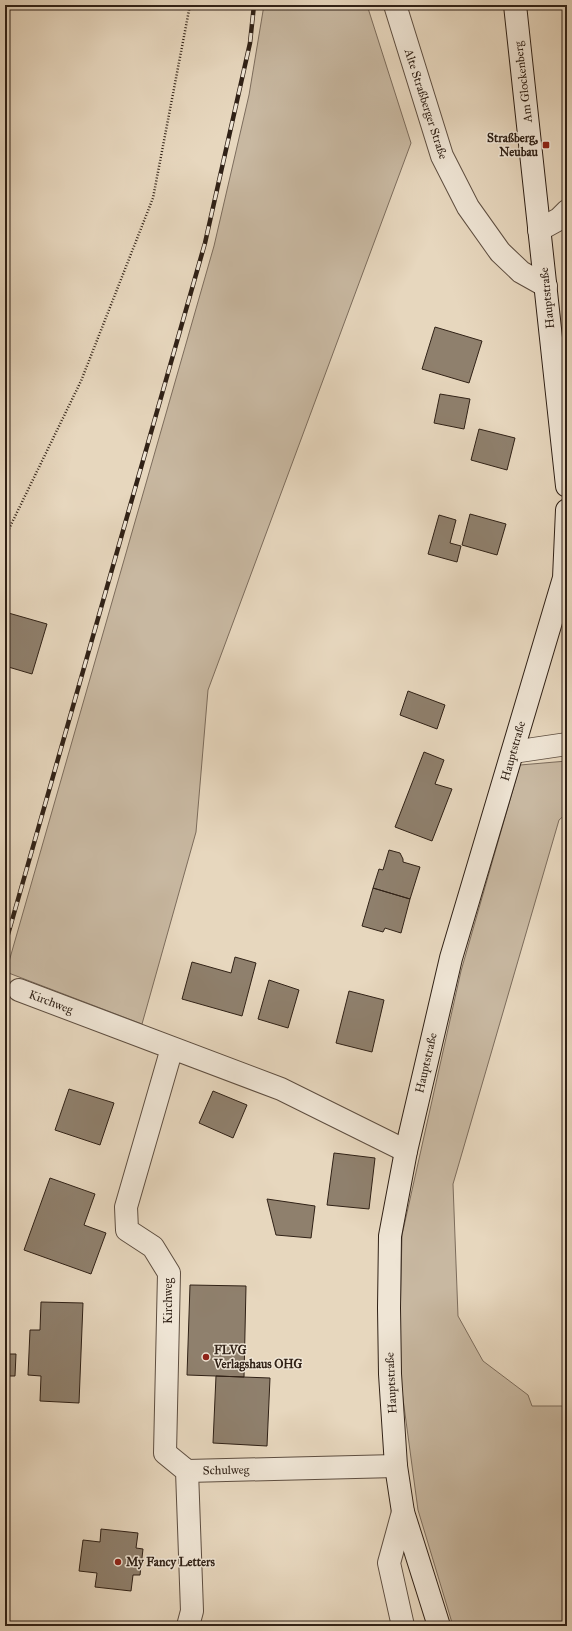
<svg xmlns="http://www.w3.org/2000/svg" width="572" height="1631" font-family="'IM FELL Great Primer',serif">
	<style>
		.green { fill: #c8b8a1; stroke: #7c6c5c }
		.building { fill: #8f806d; stroke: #302116 }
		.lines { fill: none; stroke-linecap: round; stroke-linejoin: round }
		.street-casing { stroke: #5e4e40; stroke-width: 24 }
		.secondary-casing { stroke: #302116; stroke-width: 24 }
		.path { stroke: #302116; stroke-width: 2.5; stroke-dasharray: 1 2; stroke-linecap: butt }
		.street { stroke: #efe5d5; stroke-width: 22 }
		.secondary { stroke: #efe5d5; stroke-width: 22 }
		.rail-casing { stroke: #302116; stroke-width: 4.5 }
		.rail { stroke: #efe5d5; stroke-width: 3; stroke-dasharray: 9; stroke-linecap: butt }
		.poi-dot { fill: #8f2418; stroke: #efe5d5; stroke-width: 1.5 }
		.labels { text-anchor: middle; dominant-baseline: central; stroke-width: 3; stroke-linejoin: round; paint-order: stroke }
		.street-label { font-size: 12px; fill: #302116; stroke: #efe5d5 }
		.poi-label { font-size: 12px; font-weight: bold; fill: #302116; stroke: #efe5d5; text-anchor: start }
	</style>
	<rect width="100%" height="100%" fill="#e7d7be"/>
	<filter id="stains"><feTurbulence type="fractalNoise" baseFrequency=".005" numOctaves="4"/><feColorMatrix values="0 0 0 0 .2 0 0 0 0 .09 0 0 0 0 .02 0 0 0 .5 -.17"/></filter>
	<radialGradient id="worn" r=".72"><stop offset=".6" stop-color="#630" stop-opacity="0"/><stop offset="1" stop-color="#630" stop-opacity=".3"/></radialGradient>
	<path class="green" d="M264,5H367L411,143L208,690L196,832L142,1024L6,972L214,246L249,95Z
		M567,761V813L559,820L453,1184L458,1316L483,1361L528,1395L532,1406H567V1626H453L418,1510L399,1369L402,1235L461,971L520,765Z"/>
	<path class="building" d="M435,327L482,341L469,383L422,369Z
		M440,394L470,399L464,429L434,423Z
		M479,429L515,438L507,470L471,460Z
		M470,514L506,524L497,555L462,545Z
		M439,515L456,520L450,543L461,546L457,562L428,554Z
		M5,612L47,624L32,674L5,666L8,652L5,651Z
		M408,691L445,705L437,729L400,715Z
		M424,752L444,760L435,784L452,789L432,841L395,827Z
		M389,850L400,853L403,859V862L420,867L410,899L373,888L379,869L383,870Z
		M373,888L410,899L401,933L385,928L383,932L362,926Z
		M235,957L256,963L242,1016L182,999L192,962L231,973Z
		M269,980L299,990L288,1028L258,1019Z
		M349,991L384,1000L372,1052L336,1043Z
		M69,1089L114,1103L100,1145L55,1130Z
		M213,1091L247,1105L233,1138L199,1123Z
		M334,1153L375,1158L369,1209L327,1205Z
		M50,1178L95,1194L84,1225L106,1233L91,1274L24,1250Z
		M267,1199L315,1206L311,1238L276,1235Z
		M190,1285L246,1286L244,1377L187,1375Z
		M41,1302L83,1303L79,1403L40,1401L41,1376L28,1375L30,1330H40Z
		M5,1354H16L15,1376H5Z
		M216,1376L270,1378L267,1446L213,1443Z
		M101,1529L138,1533L136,1548L143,1549L140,1575H133L131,1591L95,1587L97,1573L79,1571L83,1540L100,1542Z"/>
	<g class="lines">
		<g class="street-casing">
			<path id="street" d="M395,5L442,156L468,207L500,252L521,272L546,286
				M539,230L559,219L567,211
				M513,752L567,744
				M19,990L281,1089L406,1151
				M172,1048L126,1207L127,1230L153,1247L169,1273L165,1453L187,1471
				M187,1471L396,1466
				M187,1471L192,1611L188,1626
				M403,1512L389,1563L403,1626"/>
		</g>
		<g class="secondary-casing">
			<path id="secondary" d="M515,5L567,486
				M439,1626L403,1512L396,1466L390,1374L389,1308L390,1236L406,1151L451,958L564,578L567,510"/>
		</g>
		<path class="path" d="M5,537L81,381L153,198L190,5"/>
		<use href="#street" class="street"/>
		<use href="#secondary" class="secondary"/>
		<g class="rail-casing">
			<path id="rail" d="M5,945L205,243L250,43L254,5"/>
		</g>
		<use href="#rail" class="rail"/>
	</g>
	<g class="poi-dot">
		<rect x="542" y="141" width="8" height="8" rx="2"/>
		<circle cx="206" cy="1357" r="4"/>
		<circle cx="118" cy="1562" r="4"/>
	</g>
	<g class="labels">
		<g class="street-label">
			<text transform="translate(523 82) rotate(-97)">Am Glockenberg</text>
			<text transform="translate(426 104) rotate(72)">Alte Straßberger Straße</text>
			<text transform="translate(547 298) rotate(-96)">Hauptstraße</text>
			<text transform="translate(513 751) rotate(-74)">Hauptstraße</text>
			<text transform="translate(51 1002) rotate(21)">Kirchweg</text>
			<text transform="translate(426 1063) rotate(-77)">Hauptstraße</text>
			<text transform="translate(168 1301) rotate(-90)">Kirchweg</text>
			<text transform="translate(391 1383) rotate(-93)">Hauptstraße</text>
			<text transform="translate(226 1470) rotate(-1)">Schulweg</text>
		</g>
		<g class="poi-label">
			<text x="538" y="138" text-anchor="end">Straßberg,<tspan x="538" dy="14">Neubau</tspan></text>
			<text x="214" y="1350">FLVG<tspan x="214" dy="14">Verlagshaus OHG</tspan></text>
			<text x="126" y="1562">My Fancy Letters</text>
		</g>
	</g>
	<rect width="572" height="1631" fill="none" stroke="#e7d7be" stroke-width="20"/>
	<rect x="6" y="6" width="560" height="1619" fill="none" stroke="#302116" stroke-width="2"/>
	<rect x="10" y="10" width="552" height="1611" fill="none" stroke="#302116"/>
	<rect width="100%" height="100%" filter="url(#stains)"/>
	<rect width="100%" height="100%" fill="url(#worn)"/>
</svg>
